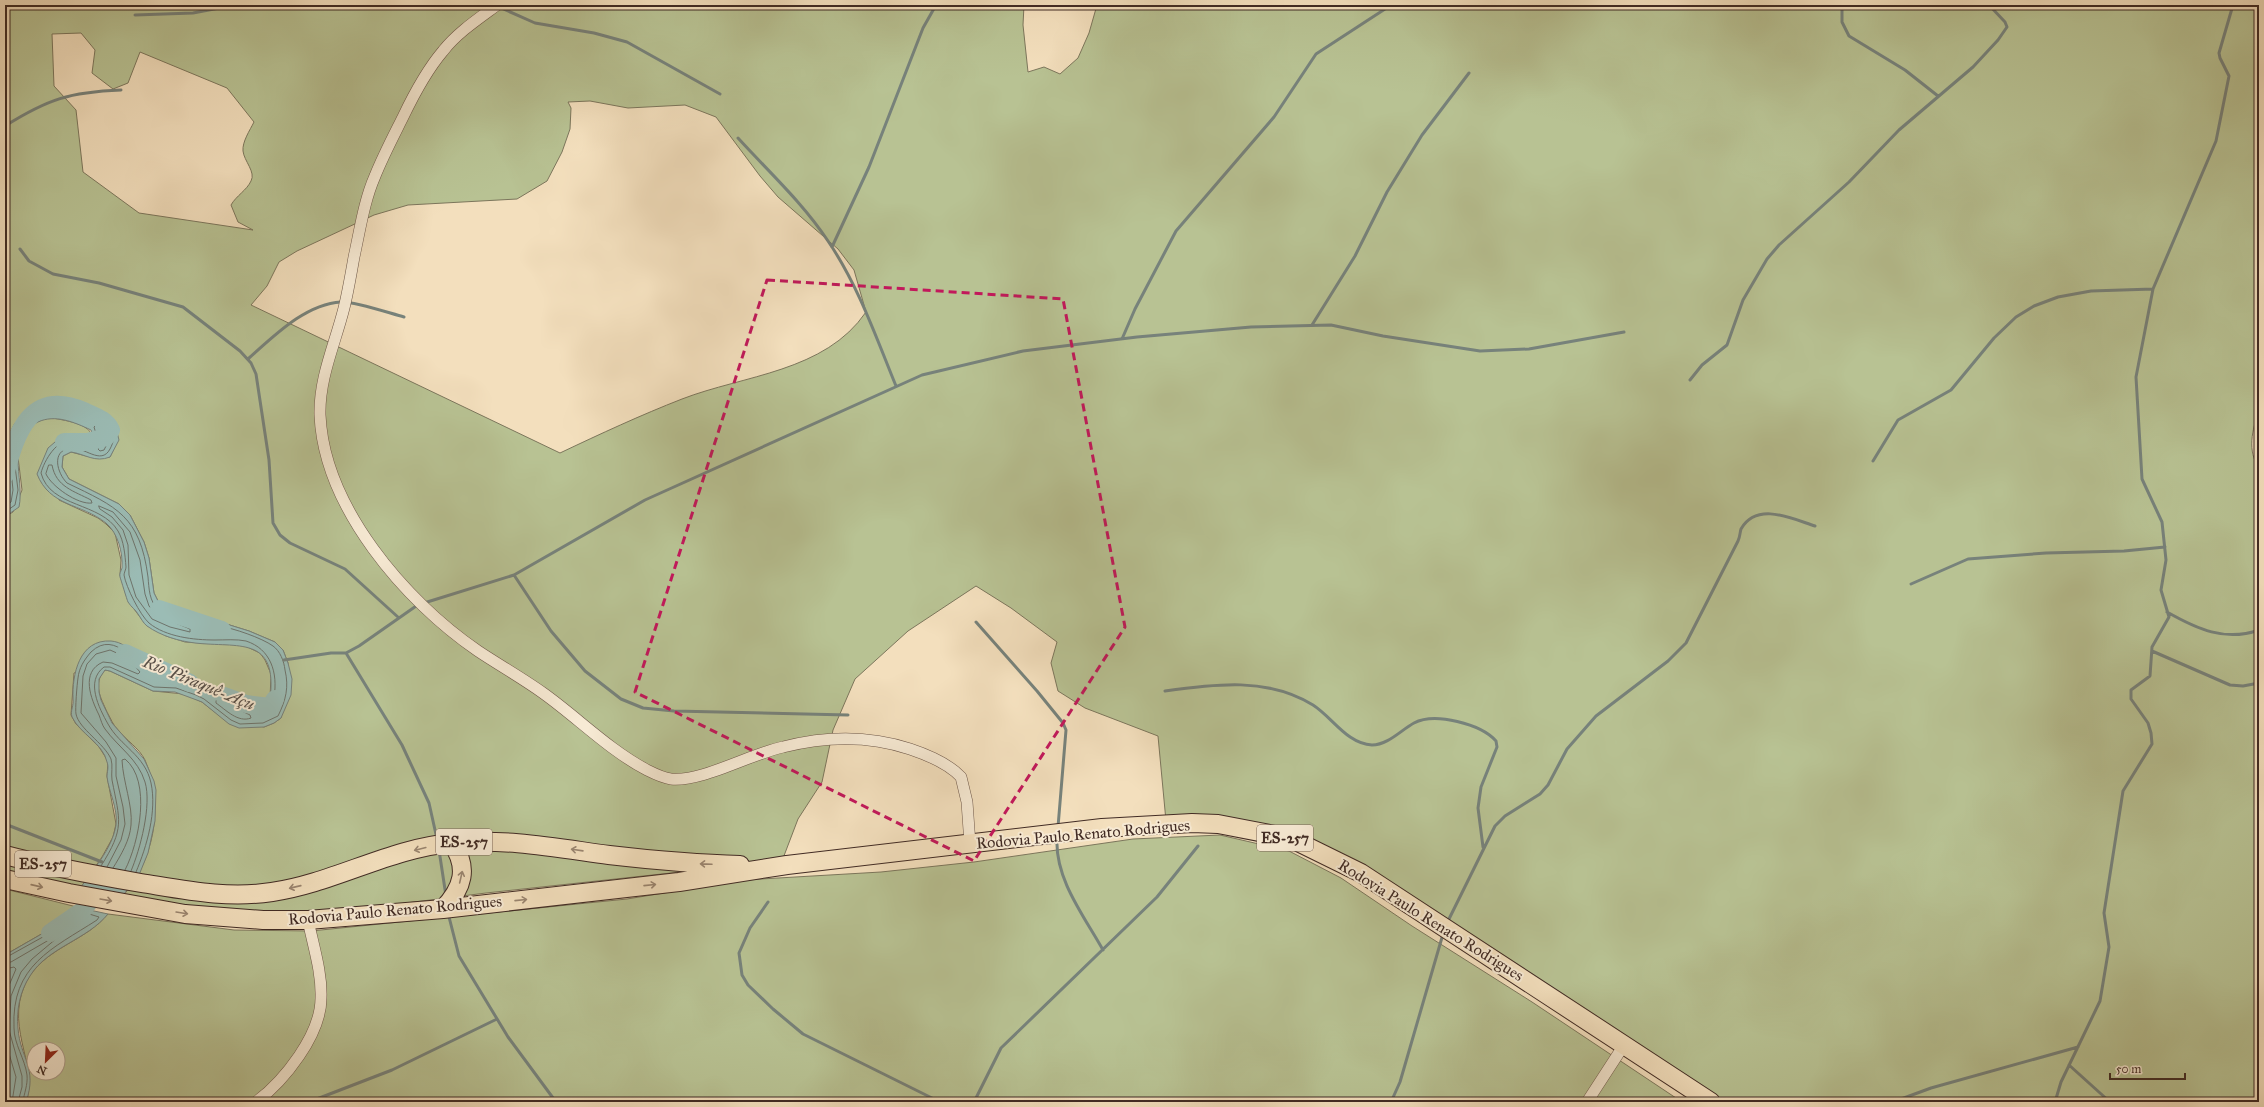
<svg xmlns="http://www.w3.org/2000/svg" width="2264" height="1107" font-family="'IM FELL Great Primer',serif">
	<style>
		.green { fill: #b8c293; stroke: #7c765c; fill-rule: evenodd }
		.water { fill: #9bbcb5; stroke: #77827b }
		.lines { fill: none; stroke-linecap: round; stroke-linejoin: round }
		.shore { stroke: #6e746c; stroke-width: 1 }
		.stream { stroke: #77827b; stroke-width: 3 }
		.river { stroke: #9bbcb5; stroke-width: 18 }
		.minor-casing { stroke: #6e584a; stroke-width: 12 }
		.primary-casing { stroke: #412b24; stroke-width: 20 }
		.minor { stroke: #f7ead4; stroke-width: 11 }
		.primary { stroke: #f3dfbd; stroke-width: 18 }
		.oneway { stroke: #9a8570 }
		.marked { fill: none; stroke: #c2185b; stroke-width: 3; stroke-dasharray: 8 5; stroke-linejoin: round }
		.labels { text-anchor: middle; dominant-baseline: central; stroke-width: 4; stroke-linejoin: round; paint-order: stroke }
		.shield { fill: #f7ead4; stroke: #786459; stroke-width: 1 }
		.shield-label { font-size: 15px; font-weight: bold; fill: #412b24 }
		.street-label { font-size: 16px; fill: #412b24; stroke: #f7ead4 }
		.water-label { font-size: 17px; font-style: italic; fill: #584f48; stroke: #f7ead4 }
	</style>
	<rect width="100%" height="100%" fill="#f3dfbd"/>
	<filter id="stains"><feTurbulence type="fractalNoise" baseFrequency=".005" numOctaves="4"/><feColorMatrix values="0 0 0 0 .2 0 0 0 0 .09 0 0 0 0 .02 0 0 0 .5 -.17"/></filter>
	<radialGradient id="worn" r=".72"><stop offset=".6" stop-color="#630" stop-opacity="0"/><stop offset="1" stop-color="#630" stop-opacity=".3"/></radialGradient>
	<path class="green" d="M5,5H1024L1023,25L1028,72L1044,67L1060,74L1078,58L1089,33L1097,5H2259V411C2252,430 2247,451 2259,468V1102H1711L1295,835L1166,821L1158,736L1085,708L1058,691L1051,663L1057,642L1011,608L976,586L908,631L855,679L833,730L822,782L798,819L782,861L486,893L342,911L281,914L120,899C154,863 165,805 145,760C139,748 126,740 118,730C113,725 111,719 107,712C101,698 92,684 105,670L110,671L153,691L184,694L202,702L220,716L264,727L274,723L281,718L288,663L283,650L275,642L249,631L220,622H199L186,619L161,607L154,593L149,558L144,542L130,515L119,504L69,479L62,467L63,456L71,452L86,456L110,457L118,440L115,430L73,412L43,411L24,417L15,423L5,443ZM81,33L95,50L92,73L113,89L128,83L140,52L227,88L254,122C250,130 242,142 243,151C244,161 256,172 251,181C247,190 236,196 231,205L238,222L253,230L139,213L83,172L76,110L54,86L52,34ZM590,101L628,108L685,105L716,117L760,176L778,197L838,249L854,270L866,312C825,372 744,375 682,399C641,415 600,434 560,453L251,305L267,286L279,262L297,251L374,215L408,205L517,199L547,181L562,152L570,129L571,108L568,102Z
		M49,417C64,421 91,422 94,440L91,442L71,436L55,442L59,500L98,518L106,524L115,533L121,560L120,575L128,601L146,625L166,636L185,642L243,645L260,653L265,660L271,674L270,699L262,706L254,707C232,701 213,685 192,678C170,671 158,678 141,658L74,673L71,715L76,724L99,747L108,761L107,776L116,824L113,837L102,857L79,890L5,872V539L8,538V525L5,521L6,516L13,512L22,490L18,457L20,440L31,424Z
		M1220,835L1289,851L1341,878L1412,926L1532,1002L1682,1102H26C40,1063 0,1024 30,975C49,947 87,940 108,914L234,930L311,931L627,899L744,880L881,872L974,862L1133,839ZM34,1049H58V1073H34Z
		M5,889L85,909L5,955Z"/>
	<path class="water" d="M58,410L73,412L117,432L119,440L110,457C95,463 85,454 71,452L63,456L62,467L69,479L119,504L130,515L144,542L149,558L154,593L161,607L186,619L199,622H220L249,631L275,642L283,650L288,663L292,679L291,695L281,718L274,723L264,727L239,728L229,724L202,702L194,699L175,692L153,691L110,671L105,670L99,679V692L101,700L112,723L144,759L154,781L156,790L155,821L148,853L139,875L120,899L79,890C92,870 112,850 116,825C118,809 109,792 107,777C107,772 109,767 107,762C103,743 80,734 72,717C70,711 74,705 73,699C72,675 79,639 111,641C132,643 139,664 156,671C166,676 180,674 191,678C213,685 232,701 254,707L262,706L270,699C278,635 238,648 195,643C179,641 161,636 147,626C143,623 141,618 138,614C136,610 131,607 128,602C127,600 121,580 120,577C119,574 121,571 122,568C123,553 118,533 106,523C81,503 50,507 37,474L48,448L55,442L66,436L91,442L94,440L91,430C74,422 55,414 38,422C4,436 25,479 19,507L6,516L5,521V443C16,417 30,411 58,410Z
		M85,909L108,914C87,940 48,947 30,976C20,991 16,1011 18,1028C20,1058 38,1068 26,1102H5V955Z"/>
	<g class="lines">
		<path class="shore" d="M106,435L109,440L104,450L100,451L98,449L102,443L103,436Z
			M5,443L9,442L13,435L16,436L14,458L18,490L15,505L5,512
			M5,448L9,450L13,490L11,502L5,506
			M49,465H52C56,487 74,491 91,500L92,503C78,505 51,486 46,474Z
			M99,506L113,512L130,532L140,560L145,594L149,606L157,615L190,629V632L170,627L152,619L136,597L129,575L128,545L123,530L112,517L100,509Z
			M219,700L250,715L251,718C238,723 226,710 216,703V701Z
			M101,866C125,828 120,821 112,780C111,774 113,765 111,759C104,743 79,729 76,714C75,710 77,684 78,678C79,668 84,660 91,652C116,628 137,668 155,675C166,680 179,678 190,682C212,689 231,705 253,711C261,710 273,707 274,697C278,673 271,649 246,641C237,639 225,640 215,640C194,640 166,637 149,623C140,615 126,587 124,575C124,573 126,569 126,567C125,555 124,541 118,531C101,502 50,508 41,473C44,461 57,438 72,441C79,442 86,447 94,446L98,440L94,427L96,425L113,434C114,440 113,443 110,449C101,466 84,446 70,448C51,451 57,473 67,483C117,507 140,516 148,577C149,588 149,602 159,610C168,618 186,624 198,626C205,627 212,625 219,626C233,628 262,638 273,646C280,651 284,661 285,670C289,687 286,700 278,716L263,723L240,724L231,720L204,699L196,695L176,688L154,687L110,667H104C85,681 99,708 108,724C120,746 145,755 151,783C157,811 147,846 136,872
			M107,867L121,840L125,824L123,807L116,776V758L106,742L81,713L83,676L87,664L96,654L110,650L128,658L140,672L138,674L112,663L103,662C80,672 91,699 99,715C101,720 102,725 105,729C119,748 138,759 145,782C152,805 140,850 131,871
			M113,868C121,855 130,840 131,825C133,806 123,782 122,760L125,759C152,781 139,843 125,870
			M5,958L86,913L99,917L97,920C52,949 11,965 14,1028C14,1044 25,1059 27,1075C28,1085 24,1093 23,1102
			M5,963L11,962L54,937L57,938L32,959L21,972L11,996L9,1030L22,1076V1087L18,1102
			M5,969L14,967L16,969L5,995
			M5,1040L16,1077L12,1102"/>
		<path class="stream" d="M1842,5V22L1849,36L1905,70L1938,96
			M499,7L535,23L594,33L627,42L720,94
			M135,15L193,13L235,5
			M5,126C48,99 70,92 121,90
			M738,138C768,171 803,203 828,241C858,285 876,337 896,386
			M832,247L869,167L923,28L936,5
			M20,249L29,261L53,274L99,283L183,307L240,351L251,363L256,374L269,460L273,523L280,535L290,543L345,569L399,618
			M1312,325L1355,256L1387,192L1422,135L1469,73
			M1122,339L1135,309L1176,231L1274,117L1316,54L1385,9
			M248,359C273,337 305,304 341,302C354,301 389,313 404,317
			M1690,380L1702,365L1727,345L1743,300L1767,259L1779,245L1849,182L1899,130L1973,67L1998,40L2007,27L2005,22L1989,5
			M1873,461L1898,420L1951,390L1994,338L2016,317L2034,306L2058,297L2091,291L2153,289
			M514,575L551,631L585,671L621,699L643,708L674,711L848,715
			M1911,584L1968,559L2046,553L2124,551L2165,547
			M424,603L514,575L645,500L922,375L1023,351L1137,337L1251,327L1331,325L1383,336L1480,351L1529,349L1624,332
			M2167,612C2197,629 2225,642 2259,630
			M976,622L1037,691L1063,723L1066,730L1058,827
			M2152,651L2230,685L2243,686L2259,683
			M346,653L402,745L429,803L437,839
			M284,660L331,653H346L359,646L419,604
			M1165,691C1215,684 1268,677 1313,705C1332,717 1347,744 1372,745C1388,745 1401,730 1414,723C1435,712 1481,724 1496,741L1497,747L1481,787L1478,808L1483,847
			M5,824L102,862
			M1057,839C1055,879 1084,916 1103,950
			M439,850L446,896
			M768,902L750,928L739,953L742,975L748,985L773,1009L803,1034L940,1102
			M448,913L459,956L508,1037L556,1102
			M1447,923L1495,826L1505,816L1540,794L1548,785L1567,749L1596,716L1668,661L1686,643L1738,541C1740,537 1740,532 1741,529C1757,501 1793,519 1815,526
			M2069,1065L2110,1102
			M309,1102L392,1070L497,1019
			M974,1102L1001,1048L1157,897L1198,846
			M1391,1102L1400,1082L1443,934
			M1893,1102L1931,1088L2078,1047
			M2055,1102L2061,1082L2100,1001L2109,947L2104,913L2123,791L2152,744L2151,733L2148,723L2131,699V690L2150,676L2152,647L2169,617L2161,590L2166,560L2162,522L2142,479L2136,377L2153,289L2216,141L2229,76L2220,58L2219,53L2233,5"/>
		<path class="river" d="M5,475C16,433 30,388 84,411C94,416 106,419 111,430L106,437L88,442H64
			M159,609L222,630
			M125,653L190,683
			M224,696L246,704L270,707L275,699
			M50,933L82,911L102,886"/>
		<g class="minor-casing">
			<path id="minor" d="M497,5C478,19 457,33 443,51C426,71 414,94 403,117C393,137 383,156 375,176C364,201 360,230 354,257C351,274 348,292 344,308C335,344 319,378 320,415C324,507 405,601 478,651C499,665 522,678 543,693C578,718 609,750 647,770C655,774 663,778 671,779C702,782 750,754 783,747C826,736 868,735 910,749C928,755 948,763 961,777L967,802L970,844
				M256,1102C284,1081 321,1035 321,998C322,972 313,945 308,920
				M1587,1102L1624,1045"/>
		</g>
		<g class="primary-casing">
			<path id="primary" d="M5,855C50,867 95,875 141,883C185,890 227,899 272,892C334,883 390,848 452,843C506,838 557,848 609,855C653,860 696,864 740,865
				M5,879L69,893L185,914L263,920H308L443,909L679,882L787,865L1102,828L1192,823L1218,824L1280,836L1298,842L1361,873L1711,1102
				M443,909C463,888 469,868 452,843"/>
		</g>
		<use href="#minor" class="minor"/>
		<use href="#primary" class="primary"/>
	</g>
	<defs><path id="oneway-shaft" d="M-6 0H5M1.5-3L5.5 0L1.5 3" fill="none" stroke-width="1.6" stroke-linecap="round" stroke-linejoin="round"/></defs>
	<g class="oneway">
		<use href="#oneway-shaft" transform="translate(420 849) rotate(166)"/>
		<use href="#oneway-shaft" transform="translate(577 850) rotate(-172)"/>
		<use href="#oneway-shaft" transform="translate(706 864) rotate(-178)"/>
		<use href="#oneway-shaft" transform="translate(461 877) rotate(-77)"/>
		<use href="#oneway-shaft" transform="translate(650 885) rotate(-6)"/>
		<use href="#oneway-shaft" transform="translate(37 886) rotate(13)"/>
		<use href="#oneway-shaft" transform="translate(295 887) rotate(167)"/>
		<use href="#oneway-shaft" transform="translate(106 900) rotate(10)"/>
		<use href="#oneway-shaft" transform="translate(521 900) rotate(-6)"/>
		<use href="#oneway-shaft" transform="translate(182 913) rotate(9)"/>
	</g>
	<path class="marked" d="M767,280L1063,299L1125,627L974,861L635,692Z"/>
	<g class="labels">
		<g class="shield">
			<rect x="1257" y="825" width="56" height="26" rx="3"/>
			<rect x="436" y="829" width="56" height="26" rx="3"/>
			<rect x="15" y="851" width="56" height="26" rx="3"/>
		</g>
		<g class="shield-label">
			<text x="1285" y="838">ES-257</text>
			<text x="464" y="842">ES-257</text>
			<text x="43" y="864">ES-257</text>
		</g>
		<g class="street-label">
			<text transform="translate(1083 834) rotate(-5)">Rodovia Paulo Renato Rodrigues</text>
			<text transform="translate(395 910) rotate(-5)">Rodovia Paulo Renato Rodrigues</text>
			<text transform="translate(1431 920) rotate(32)">Rodovia Paulo Renato Rodrigues</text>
		</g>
		<g class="water-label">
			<text transform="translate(199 683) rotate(22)">Rio Piraquê-Açu</text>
		</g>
	</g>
	<rect width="2264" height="1107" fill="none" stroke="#f3dfbd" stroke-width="20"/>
	<rect x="6" y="6" width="2252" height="1095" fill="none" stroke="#412b24" stroke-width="2"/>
	<rect x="10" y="10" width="2244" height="1087" fill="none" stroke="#412b24"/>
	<g transform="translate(46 1061) rotate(204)"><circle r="19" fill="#f7ead4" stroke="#ae9e8e"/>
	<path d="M0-3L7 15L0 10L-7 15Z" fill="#8f2418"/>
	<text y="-6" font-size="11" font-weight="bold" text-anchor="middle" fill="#412b24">N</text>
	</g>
	<path d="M2110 1073v6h75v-6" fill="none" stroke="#412b24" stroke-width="2"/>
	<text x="2116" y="1073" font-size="12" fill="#412b24" stroke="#f7ead4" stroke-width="3" paint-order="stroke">50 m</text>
	<rect width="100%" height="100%" filter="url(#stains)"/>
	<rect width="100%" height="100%" fill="url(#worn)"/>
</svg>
